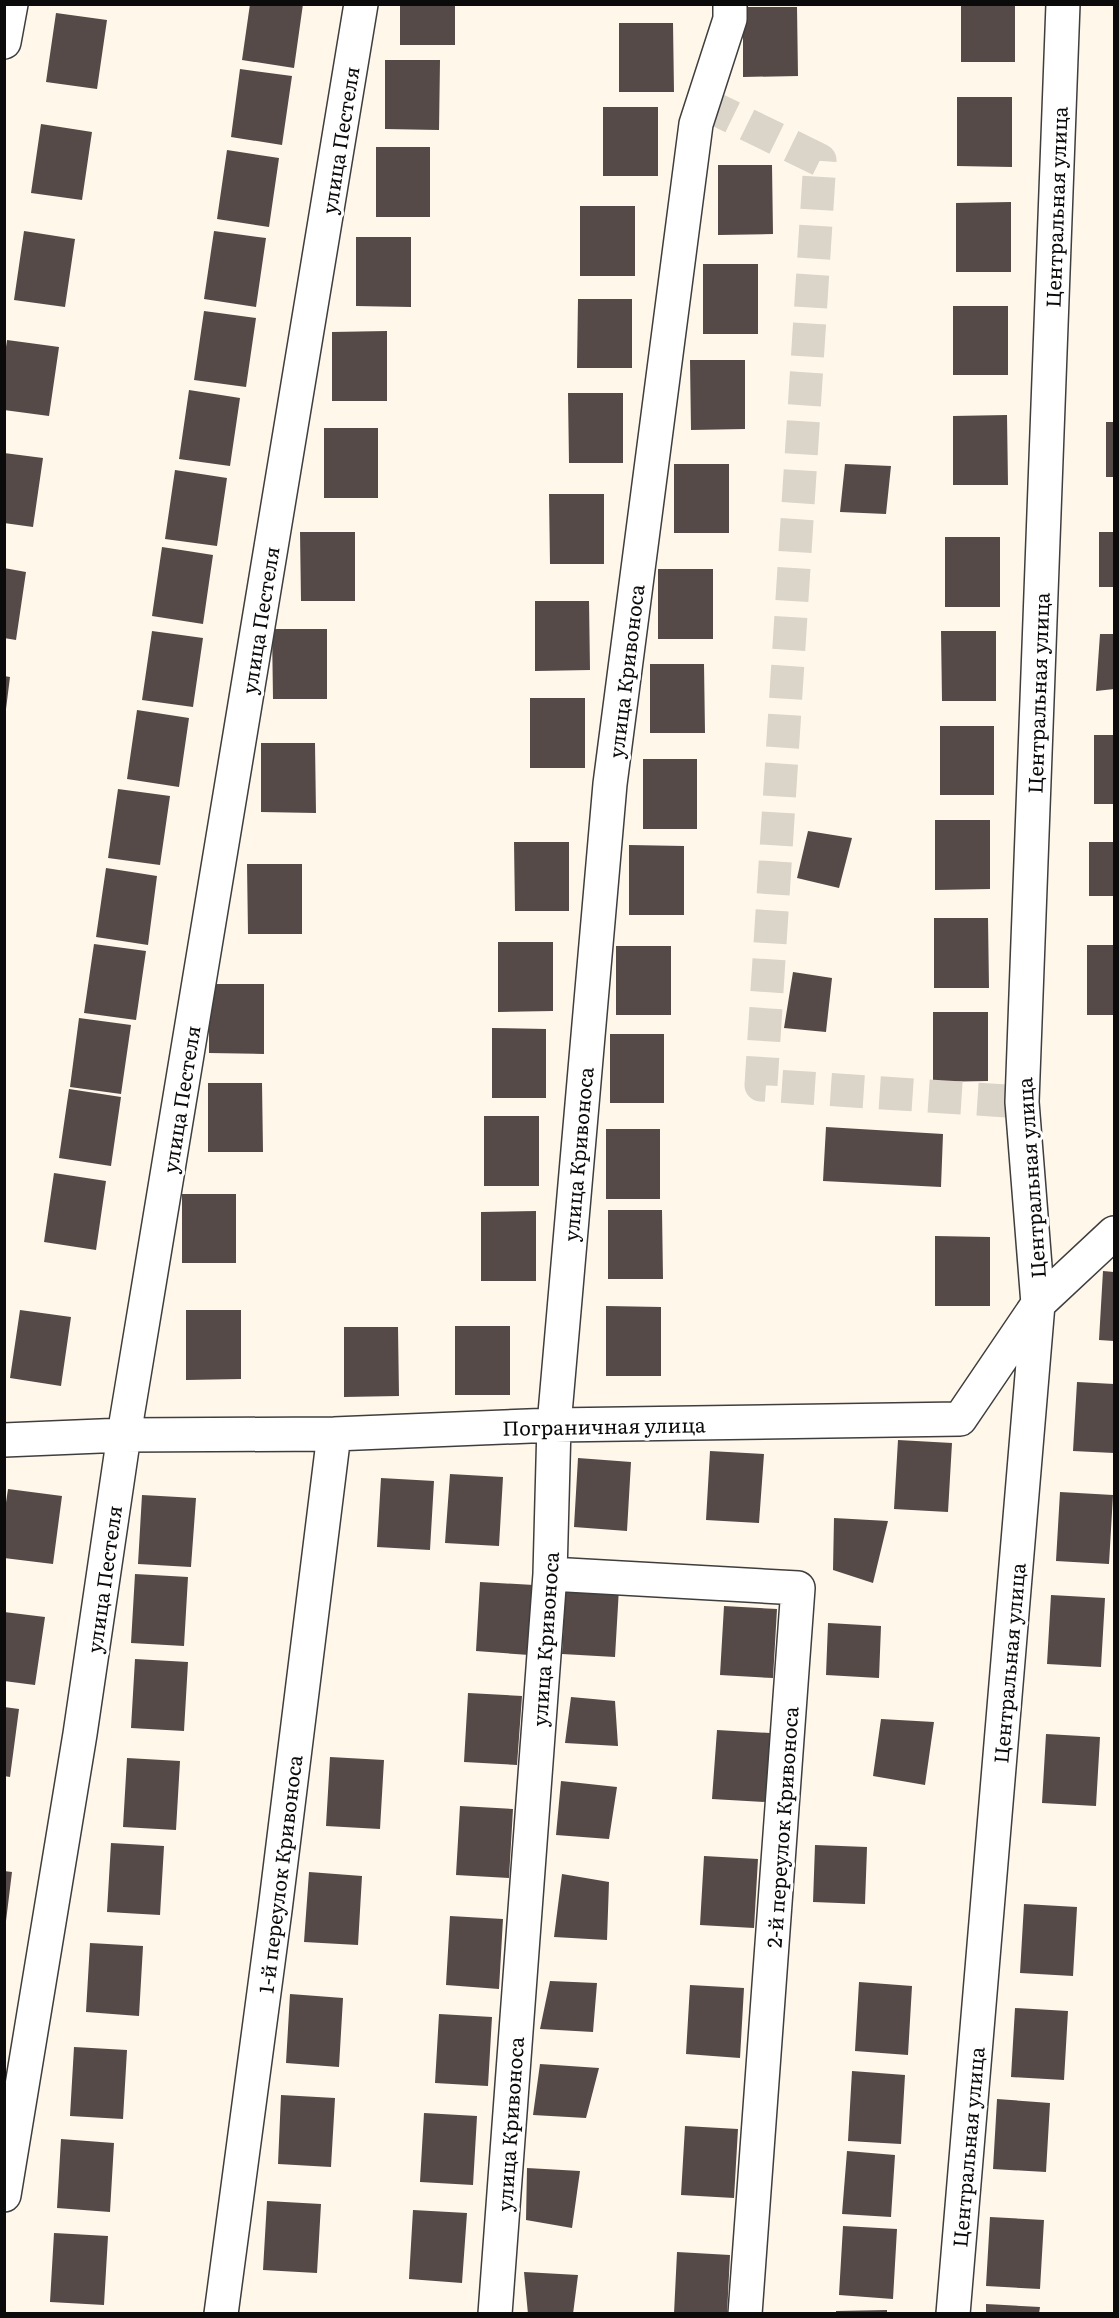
<svg xmlns="http://www.w3.org/2000/svg" width="1119" height="2318" font-family="Literata,serif">
	<style>
		.building { fill: #554a47 }
		.lines { fill: none; stroke-linecap: round; stroke-linejoin: round }
		.minor-tunnel { stroke: #dad4c9; stroke-width: 33; stroke-dasharray: 33 16; stroke-linecap: butt }
		.minor-casing { stroke: #3e3e3e; stroke-width: 36 }
		.minor { stroke: #fff; stroke-width: 33 }
		.labels { text-anchor: middle; dominant-baseline: central; stroke-width: 6; stroke-linejoin: round; paint-order: stroke }
		.street-label { font-size: 20px; fill: #0b0b0b; stroke: #fff }
	</style>
	<rect width="100%" height="100%" fill="#fff7ea"/>
	<path class="building" d="M250,4H303L294,68L242,60Z
		M400,4H455V45H400Z
		M961,4H1015V62H961Z
		M743,7H797L798,76L743,77Z
		M56,13L107,20L97,89L46,82Z
		M619,23H673L674,92H619Z
		M385,60H440L439,130L385,129Z
		M240,69L292,76L282,145L231,137Z
		M957,97H1012V167L957,166Z
		M603,107H658V176H603Z
		M41,124L92,132L82,200L31,193Z
		M376,147H430V217H376Z
		M227,150L279,158L269,227L217,219Z
		M718,165H772L773,234L718,235Z
		M1011,202V272H956V203Z
		M580,206H635V276H580Z
		M24,231L75,239L65,307L14,300Z
		M214,231L266,238L256,307L204,299Z
		M356,237H411V307L356,306Z
		M703,264H758V334H703Z
		M578,299H632V368H577Z
		M953,306H1008V375H953Z
		M204,311L256,318L246,387L194,380Z
		M387,331V401H332V332Z
		M7,340L59,347L49,416L4,410V361Z
		M690,360H745V429L691,430Z
		M189,390L240,398L230,466L179,459Z
		M568,393H623V463H569Z
		M1007,415L1008,485H953V416Z
		M1106,422H1114V477H1106Z
		M324,428H378V498H324Z
		M4,453L43,458L33,527L4,523Z
		M674,464H729V533H674Z
		M845,464L891,466L886,514L840,512Z
		M175,470L227,478L217,546L165,539Z
		M549,494H604V564H550Z
		M300,532H355V601H301Z
		M1099,532H1114V587H1099Z
		M945,537H1000V607H945Z
		M162,547L213,555L203,624L152,616Z
		M4,568L26,572L16,640L4,638Z
		M658,569H713V639H658Z
		M535,601H589L590,670L535,671Z
		M272,629H327V699H273Z
		M152,631L203,638L193,707L142,700Z
		M941,631H996V701H942Z
		M1100,634H1114V689L1096,691Z
		M650,664H704L705,733H650Z
		M4,676L10,677L6,709H4Z
		M530,698H585V768H530Z
		M137,710L189,718L179,787L127,779Z
		M940,726H994V795H940Z
		M1094,735H1114V804H1094Z
		M261,743H315L316,813L261,812Z
		M643,759H697V829H643Z
		M118,789L170,796L160,865L108,858Z
		M935,820H990V889L935,890Z
		M808,831L852,838L839,888L797,878Z
		M514,842H569V911H515Z
		M1089,842H1114V896H1089Z
		M629,845L684,846V915H629Z
		M247,864H302V934H248Z
		M106,868L157,876L148,945L96,937Z
		M934,918H988L989,988H934Z
		M498,942H553V1011L498,1012Z
		M94,944L146,951L136,1020L84,1013Z
		M1087,945H1114V1015H1087Z
		M616,946H671V1015H616Z
		M793,972L832,978L826,1032L784,1028Z
		M209,984H264V1054L209,1053Z
		M933,1012H988V1081L933,1082Z
		M79,1018L131,1025L121,1094L70,1087Z
		M492,1028L546,1029V1098H492Z
		M610,1034H664V1103H610Z
		M208,1083H262L263,1152H208Z
		M69,1089L121,1097L111,1166L59,1158Z
		M484,1116H539V1186H484Z
		M826,1127L943,1134L941,1187L823,1181Z
		M606,1129H660V1199H606Z
		M54,1173L106,1181L96,1250L44,1242Z
		M182,1194H236V1263H182Z
		M608,1210H662L663,1279H608Z
		M536,1211V1281H481V1212Z
		M935,1236L990,1237V1306H935Z
		M1103,1271L1114,1272V1341L1099,1340Z
		M606,1306L661,1307V1376H606Z
		M20,1310L71,1317L61,1386L10,1378Z
		M186,1310H241V1379L186,1380Z
		M455,1326H510V1395H455Z
		M344,1327H398L399,1396L344,1397Z
		M1077,1382L1114,1384V1453L1073,1451Z
		M898,1440L952,1443L948,1512L894,1509Z
		M710,1451L764,1454L759,1523L706,1520Z
		M578,1458L631,1462L627,1531L574,1527Z
		M450,1474L503,1477L499,1546L445,1543Z
		M381,1478L434,1481L430,1550L377,1547Z
		M8,1489L62,1496L53,1564L4,1558V1516Z
		M1060,1492L1113,1495L1109,1564L1056,1561Z
		M142,1495L196,1498L191,1567L138,1564Z
		M834,1518L888,1521L873,1583L833,1570Z
		M135,1574L188,1577L184,1646L131,1643Z
		M480,1582L534,1585L529,1655L476,1651Z
		M566,1585L619,1588L615,1657L562,1654Z
		M1051,1595L1105,1598L1101,1667L1047,1664Z
		M724,1606L777,1609L773,1678L720,1675Z
		M4,1612L45,1617L35,1685L4,1681Z
		M828,1623L881,1626L879,1678L826,1675Z
		M135,1659L188,1662L184,1731L131,1728Z
		M468,1693L522,1696L517,1765L464,1762Z
		M571,1697L615,1701L618,1746L565,1743Z
		M4,1707L19,1709L10,1777L4,1776Z
		M881,1719L934,1722L925,1785L873,1776Z
		M717,1730L770,1733L766,1802L712,1799Z
		M1046,1734L1100,1737L1096,1806L1042,1803Z
		M330,1757L384,1760L380,1829L326,1826Z
		M127,1758L180,1761L176,1830L123,1827Z
		M561,1781L617,1787L609,1839L556,1835Z
		M460,1806L513,1809L509,1878L456,1875Z
		M111,1843L164,1846L160,1915L107,1912Z
		M815,1845L867,1847L865,1904L813,1902Z
		M704,1856L758,1859L754,1928L700,1925Z
		M4,1871L12,1872L6,1921H4Z
		M309,1872L362,1876L358,1945L304,1942Z
		M562,1874L609,1882L607,1940L554,1937Z
		M1024,1904L1077,1907L1073,1976L1020,1973Z
		M450,1916L503,1919L499,1989L446,1985Z
		M90,1943L143,1946L139,2016L86,2012Z
		M550,1981L597,1983L593,2032L540,2029Z
		M859,1982L912,1986L908,2055L855,2051Z
		M690,1985L744,1988L740,2058L686,2054Z
		M290,1994L343,1998L339,2067L286,2063Z
		M1015,2008L1068,2011L1064,2080L1011,2077Z
		M439,2014L492,2017L488,2086L435,2083Z
		M74,2047L127,2050L123,2119L70,2116Z
		M540,2064L599,2068L586,2118L533,2115Z
		M852,2071L905,2075L901,2144L848,2141Z
		M281,2095L335,2098L331,2167L278,2164Z
		M997,2099L1050,2103L1046,2172L993,2169Z
		M424,2113L477,2116L473,2185L420,2182Z
		M685,2126L738,2129L734,2198L681,2195Z
		M61,2139L114,2143L110,2212L57,2208Z
		M847,2151L895,2155L891,2217L842,2214Z
		M527,2168L580,2171L572,2228L526,2220Z
		M267,2201L321,2204L317,2273L263,2270Z
		M413,2210L467,2213L462,2283L409,2279Z
		M990,2217L1044,2220L1040,2289L986,2286Z
		M843,2226L897,2229L893,2299L839,2295Z
		M54,2233L108,2236L104,2305L50,2302Z
		M677,2252L730,2255L727,2314H674Z
		M524,2272L578,2275L573,2314H528Z
		M986,2304L1040,2307L1039,2314H986Z
		M887,2310V2314H836V2311Z"/>
	<g class="lines">
		<path class="minor-tunnel" d="M703,103L820,160L761,1085L1022,1102"/>
		<g class="minor-casing">
			<path id="minor" d="M4,42L11,4
				M4,1440L124,1435L334,1434L554,1425L960,1419L1038,1304L1114,1233
				M550,1574L798,1588L745,2314
				M4,2195L80,1734L124,1435L361,4
				M221,2314L275,1910L334,1434
				M495,2314L550,1574L554,1425L610,784L696,124L730,19V4
				M953,2314L1038,1304L1022,1102L1063,4"/>
		</g>
		<use href="#minor" class="minor"/>
	</g>
	<g class="labels">
		<g class="street-label">
			<text transform="translate(339 140) rotate(-81)">улица Пестеля</text>
			<text transform="translate(1055 207) rotate(-88)">Центральная улица</text>
			<text transform="translate(259 620) rotate(-81)">улица Пестеля</text>
			<text transform="translate(625 671) rotate(-83)">улица Кривоноса</text>
			<text transform="translate(1037 693) rotate(-88)">Центральная улица</text>
			<text transform="translate(180 1099) rotate(-81)">улица Пестеля</text>
			<text transform="translate(577 1154) rotate(-85)">улица Кривоноса</text>
			<text transform="translate(1030 1178) rotate(-94)">Центральная улица</text>
			<text transform="translate(604 1425) rotate(-1)">Пограничная улица</text>
			<text transform="translate(103 1579) rotate(-82)">улица Пестеля</text>
			<text transform="translate(544 1639) rotate(-86)">улица Кривоноса</text>
			<text transform="translate(1008 1663) rotate(-85)">Центральная улица</text>
			<text transform="translate(781 1827) rotate(-86)">2-й переулок Кривоноса</text>
			<text transform="translate(279 1874) rotate(-83)">1-й переулок Кривоноса</text>
			<text transform="translate(509 2124) rotate(-86)">улица Кривоноса</text>
			<text transform="translate(967 2147) rotate(-85)">Центральная улица</text>
		</g>
	</g>
	<rect width="1119" height="2318" fill="none" stroke="#0b0b0b" stroke-width="12"/>
</svg>
